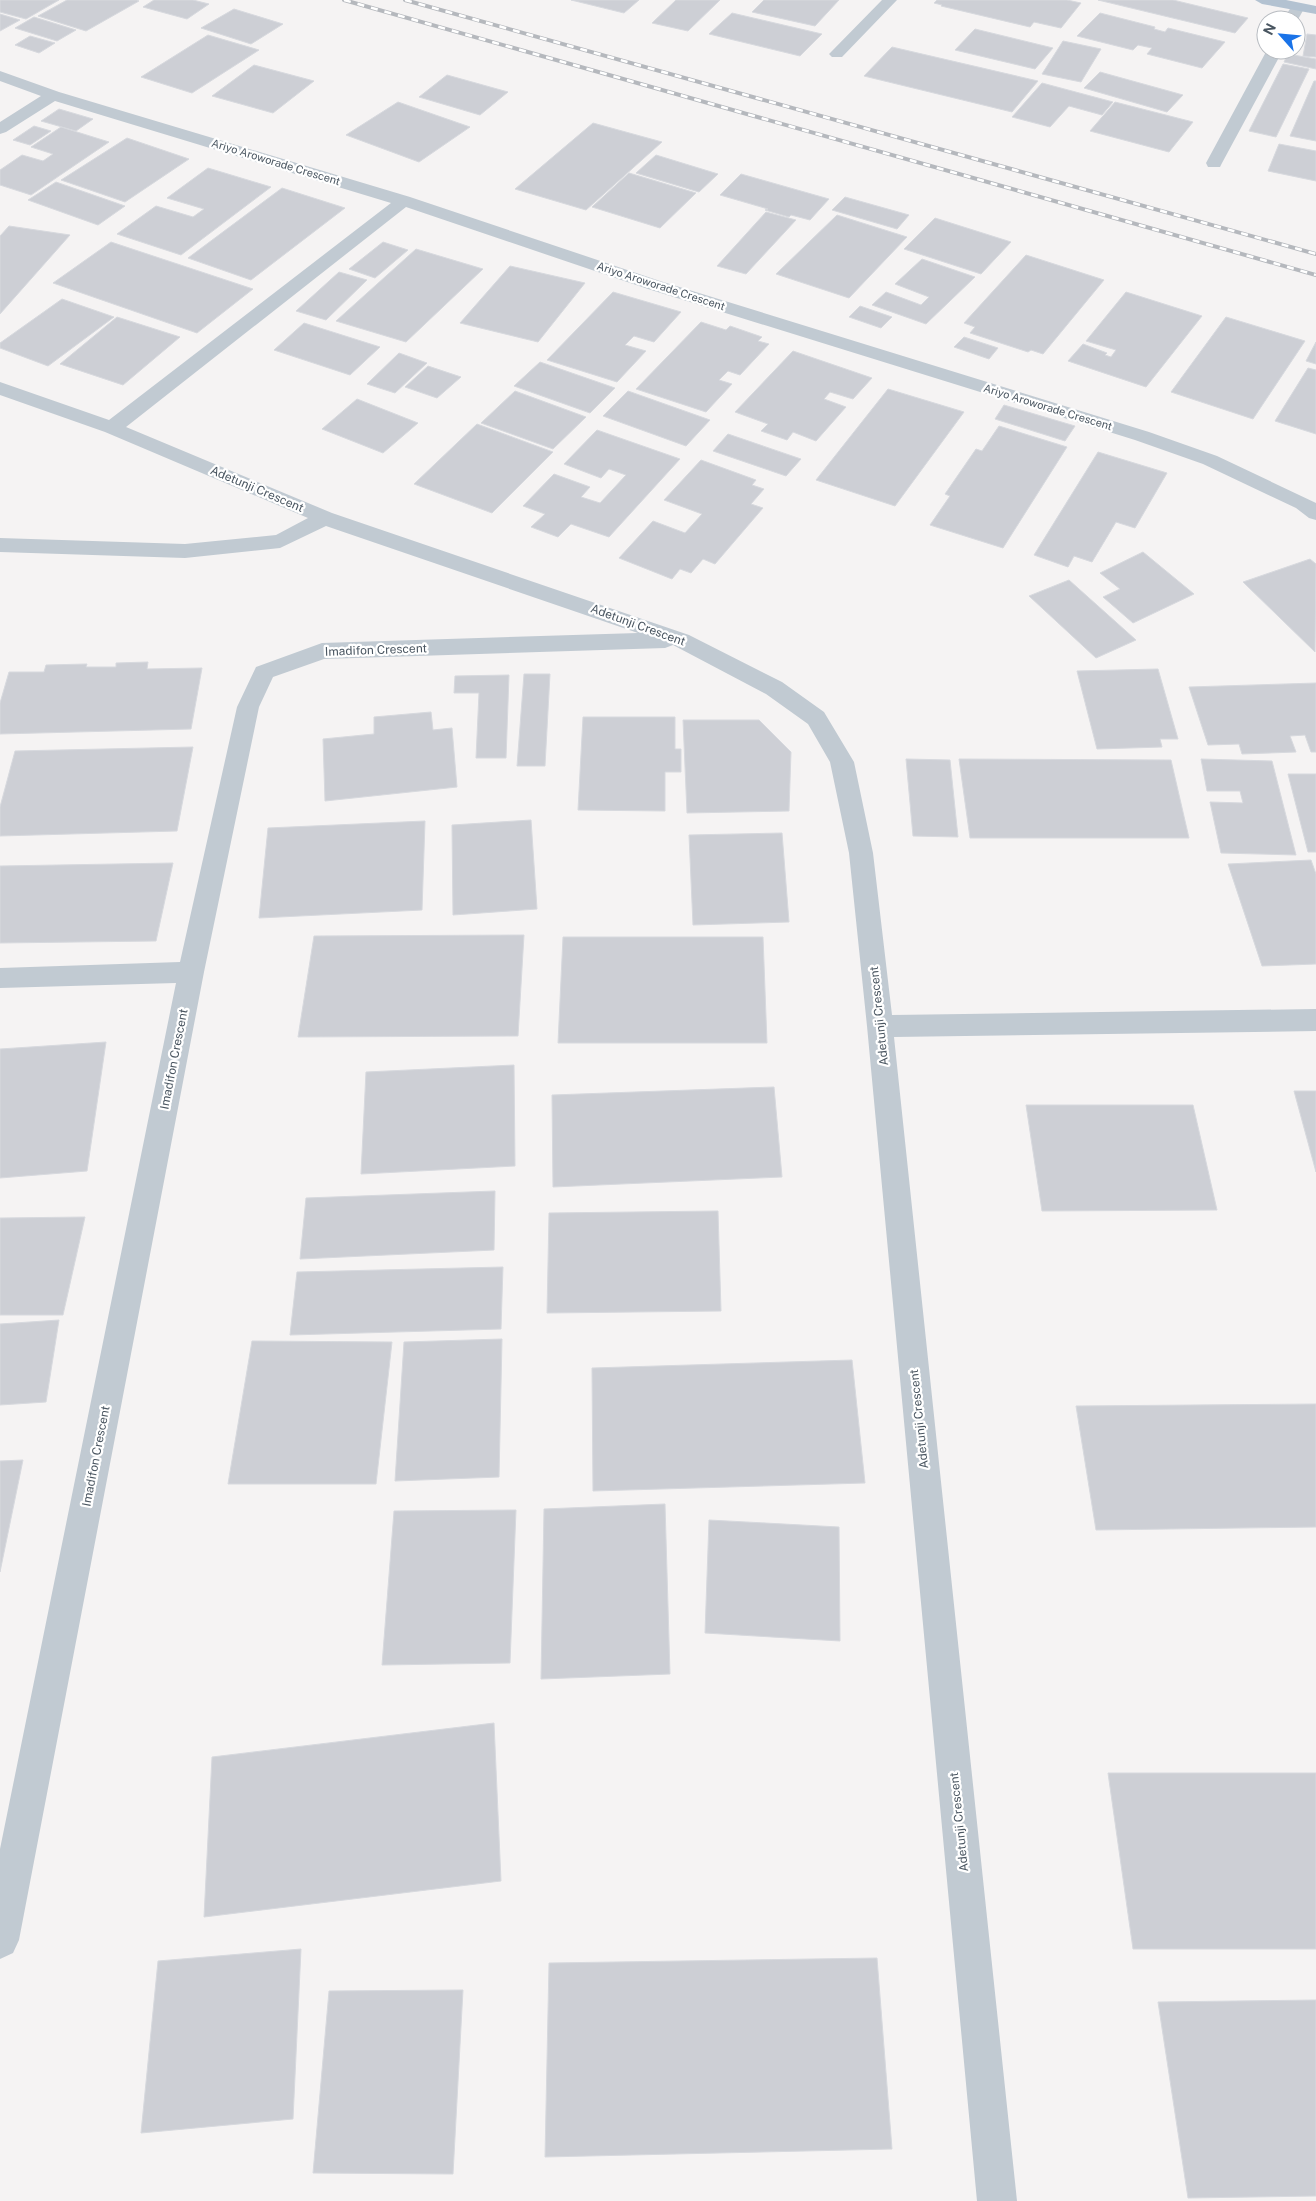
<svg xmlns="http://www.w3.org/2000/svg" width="1316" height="2201" font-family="'Public Sans',sans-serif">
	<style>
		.building { fill: #cdcfd5; stroke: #d7d9de }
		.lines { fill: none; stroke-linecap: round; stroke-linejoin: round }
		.minor { fill: #c1cad2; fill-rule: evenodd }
		.major { fill: #b3c2d1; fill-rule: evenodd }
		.rail-casing { stroke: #b5b8bd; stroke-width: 4 }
		.rail { stroke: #fff; stroke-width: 2.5; stroke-dasharray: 7; stroke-linecap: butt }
		.labels { text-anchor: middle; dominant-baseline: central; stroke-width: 4.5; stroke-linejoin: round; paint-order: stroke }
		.far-street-label { font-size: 11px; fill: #4a5661; stroke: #fff }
		.street-label { font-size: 12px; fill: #4a5661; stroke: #fff }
	</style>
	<rect width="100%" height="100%" fill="#f5f3f3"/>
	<path class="building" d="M0,0H59L26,19L0,12Z
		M67,0H137L139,1L86,31L38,16Z
		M154,0H193L209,4L187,19L143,7Z
		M571,0H639L624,13Z
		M676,0H720L688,31L652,23Z
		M764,0H839L815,26L752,12Z
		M937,0H1067L1081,3L1061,28L1034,22L1030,27L941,6L942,5L934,3Z
		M1098,0H1173L1248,18L1235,33Z
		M234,9L283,24L251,44L201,28Z
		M732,13L822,34L800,56L709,34Z
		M1100,13L1155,27L1154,29L1165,32L1168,28L1225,42L1202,68L1147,54L1152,48L1138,45L1133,50L1077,36Z
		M0,14L20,20L0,31Z
		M34,17L76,30L57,41L15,28Z
		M975,29L1053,48L1035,69L955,50Z
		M1307,34L1316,35V57L1303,56Z
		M208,35L259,50L192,93L141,77Z
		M30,36L55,43L39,53L15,45Z
		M1063,41L1101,49L1081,82L1042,74Z
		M892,47L1038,81L1012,112L864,76Z
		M1288,54L1316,59V69L1284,62Z
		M1283,64L1309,69L1276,137L1249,131Z
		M254,65L314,81L273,113L212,96Z
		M1100,72L1183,95L1167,112L1084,88Z
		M447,75L508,92L480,115L419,97Z
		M1314,81H1316V141L1290,136Z
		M1042,83L1113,102L1102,115L1069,106L1050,127L1012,117Z
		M398,102L470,127L419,162L346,135Z
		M1115,102L1193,122L1169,152L1090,131Z
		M59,109L93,119L76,131L41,121Z
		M593,123L662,142L586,210L515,189Z
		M34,126L51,131L30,145L13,140Z
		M61,127L109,142L31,195L0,185V170L22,155L43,161L53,154L31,147Z
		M127,138L189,159L125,202L61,180Z
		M1279,144L1316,151V181L1268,171Z
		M656,155L718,174L699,192L636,173Z
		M208,168L271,187L181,255L117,234L156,206L193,217L204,209L167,198Z
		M629,173L696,193L660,228L592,207Z
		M741,174L829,199L810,220L791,215L789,217L765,210L768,209L720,195Z
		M56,182L125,206L98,225L28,200Z
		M282,188L345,208L251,280L188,258Z
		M845,197L909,215L897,229L832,210Z
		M766,212L796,220L746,274L717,266Z
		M837,215L907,237L849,298L776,274Z
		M935,218L1011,242L981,274L904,249Z
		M9,226L70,235L0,314V236Z
		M111,242L253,289L197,333L53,283Z
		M383,242L408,250L375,278L349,269Z
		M416,249L483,269L406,342L336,321Z
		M1026,255L1104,280L1043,354L1031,350L1028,352L970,333L975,327L964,323Z
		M922,259L975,277L926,324L872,305L886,292L921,305L929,297L895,284Z
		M510,266L585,283L538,342L460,323Z
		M339,272L367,280L326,320L296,311Z
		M613,292L681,312L654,342L634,336L625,345L646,351L617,382L547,360Z
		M1126,292L1202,316L1146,387L1068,361L1083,344L1107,353L1105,355L1111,357L1116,350L1086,341Z
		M62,299L114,317L48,366L0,348V343Z
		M860,306L892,317L881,328L849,317Z
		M117,317L180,337L123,385L60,364Z
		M1226,317L1305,341L1253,419L1171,392Z
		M701,322L726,330L730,326L762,337L758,341L769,344L740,375L728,371L719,380L732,384L706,412L636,389Z
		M304,323L380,347L350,375L274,350Z
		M964,337L998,348L989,359L954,347Z
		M1316,342V364L1306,361Z
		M793,351L872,378L853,399L830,392L824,399L846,407L816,441L793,432L787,440L761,431L768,424L735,412Z
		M399,353L427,363L395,393L367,384Z
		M540,362L615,388L590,413L514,386Z
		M428,366L461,377L437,398L405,387Z
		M1308,368L1316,370V434L1275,421Z
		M888,389L964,412L895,506L816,480Z
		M515,391L586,417L553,449L481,423Z
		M628,391L710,420L686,446L603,416Z
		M357,399L418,423L383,453L322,429Z
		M1004,405L1075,426L1065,441L995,419Z
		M477,424L553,452L492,513L414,484Z
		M999,426L1067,447L1003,548L930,525L950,496L945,494L976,449L982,451Z
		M597,430L680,459L609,537L571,524L558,537L531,527L545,514L523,506L554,474L590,487L581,497L600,503L626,475L609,469L601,478L564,464Z
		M728,434L801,459L786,476L713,451Z
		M1098,452L1167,473L1135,528L1116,522L1092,562L1074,556L1068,567L1034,555Z
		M701,460L756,480L752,485L764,489L751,504L763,508L715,564L703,559L691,573L680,569L672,579L619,558L653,521L685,533L702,514L664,500Z
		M1143,552L1194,594L1133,623L1103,597L1120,589L1100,573Z
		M1310,559L1316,564L1315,652L1243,582Z
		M1069,580L1136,640L1096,658L1029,596Z
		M148,662L147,669L202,668L191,729L0,734V703L9,672H44L46,665L87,664L86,667H116V663Z
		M1158,669L1178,739H1160L1162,747L1097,749L1077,671Z
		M524,674H550L545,766H517Z
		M509,675L506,758H476L479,693H454L455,676Z
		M1316,683V752H1311L1305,735L1290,736L1296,752L1242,754L1239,744L1208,745L1189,687Z
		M431,712L433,730L452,728L457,787L325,801L323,739L374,734V717Z
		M583,717H675V749H681V772H665V811L578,810Z
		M683,720H759L791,752L789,811L687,813Z
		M193,747L177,831L0,836V807L15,751Z
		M906,759L950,760L958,837L913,836Z
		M959,759L1171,760L1189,838H970Z
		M1201,759L1272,761L1296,855L1221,853L1210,802L1243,803L1240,791H1207Z
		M1288,774H1316V852H1308Z
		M531,820L537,909L453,915L452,825Z
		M425,821L422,910L259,918L268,828Z
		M782,833L789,922L693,925L689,835Z
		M1311,860L1316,874V964L1262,966L1228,864Z
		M173,863L156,941L0,943V866Z
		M524,935L518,1036L298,1037L314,936Z
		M563,937H763L767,1043H558Z
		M106,1042L87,1171L0,1178V1049Z
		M514,1065L515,1166L361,1174L366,1072Z
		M774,1087L782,1177L553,1187L552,1095Z
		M1294,1091H1316V1172Z
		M1026,1105H1193L1217,1210L1042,1211Z
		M495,1191L494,1250L300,1259L306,1198Z
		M718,1211L721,1311L547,1313L549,1213Z
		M85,1217L63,1315H0V1218Z
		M503,1267L501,1329L290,1335L297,1272Z
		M59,1320L46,1402L0,1405V1324Z
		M502,1339L499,1477L395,1481L404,1342Z
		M252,1341L392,1342L376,1484H228Z
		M852,1360L865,1483L593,1491L592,1368Z
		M1316,1404V1527L1096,1530L1076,1406Z
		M23,1460L0,1572V1461Z
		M665,1504L670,1674L541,1679L544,1509Z
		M516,1510L510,1663L382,1665L394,1511Z
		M709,1520L839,1527L840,1641L705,1633Z
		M494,1723L501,1881L204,1917L212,1757Z
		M1108,1773H1316V1949H1133Z
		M301,1949L293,2119L141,2133L158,1961Z
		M877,1958L892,2149L545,2157L549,1963Z
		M463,1990L453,2174L313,2173L329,1991Z
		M1316,2000V2196L1188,2198L1158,2002Z"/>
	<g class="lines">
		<path class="minor" d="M882,0H897L842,57H832L829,54L832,51Z
			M1298,3L1305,7L1296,23V20H1283L1293,4Z
			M1267,50H1283L1222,163L1220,167H1208L1206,163Z
			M0,71L59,92L410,197L660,281L1149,432L1217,456L1316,503V520L1309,518L1296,508L1203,464L1135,440L648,289L406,207L126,427L332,513L689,635L782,682L824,712L854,762L873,853L892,1015L1316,1009V1031L894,1037L1017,2201H977L867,1026L849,853L830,762L808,724L766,694L673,645L665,648L324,659L273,677L259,707L204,972L19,1940L13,1953L0,1959V1849L176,983L0,988V968L180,962L237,707L256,667L322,643L638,633L326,526L280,548L185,558L0,552V538L185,544L276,535L308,518L105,432L0,395V382L109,420L391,203L55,101L6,132L0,134V122L41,96L0,81Z"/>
		<path class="major" d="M1255,0H1286L1316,6V14L1262,4Z"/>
		<g class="rail-casing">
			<path id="rail" d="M344,0L1316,275
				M405,0L1316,254"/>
		</g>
		<use href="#rail" class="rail"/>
	</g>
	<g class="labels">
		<g class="far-street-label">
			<text transform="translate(276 162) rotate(17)">Ariyo Aroworade Crescent</text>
			<text transform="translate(661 286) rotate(18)">Ariyo Aroworade Crescent</text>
			<text transform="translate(1048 407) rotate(17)">Ariyo Aroworade Crescent</text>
		</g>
		<g class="street-label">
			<text transform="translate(257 489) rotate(23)">Adetunji Crescent</text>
			<text transform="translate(638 625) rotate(20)">Adetunji Crescent</text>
			<text transform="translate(376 650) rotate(-2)">Imadifon Crescent</text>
			<text transform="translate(879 1016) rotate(-96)">Adetunji Crescent</text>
			<text transform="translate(174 1059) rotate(-79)">Imadifon Crescent</text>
			<text transform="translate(919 1419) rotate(-96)">Adetunji Crescent</text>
			<text transform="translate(96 1456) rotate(-79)">Imadifon Crescent</text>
			<text transform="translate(959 1822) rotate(-96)">Adetunji Crescent</text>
		</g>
	</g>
	<g transform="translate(1281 35) rotate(297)"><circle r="24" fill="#ffffff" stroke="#b7bbc0"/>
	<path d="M0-4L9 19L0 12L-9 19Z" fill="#1a73e8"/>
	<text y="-8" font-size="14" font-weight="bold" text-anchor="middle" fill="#4a5661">N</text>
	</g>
</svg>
